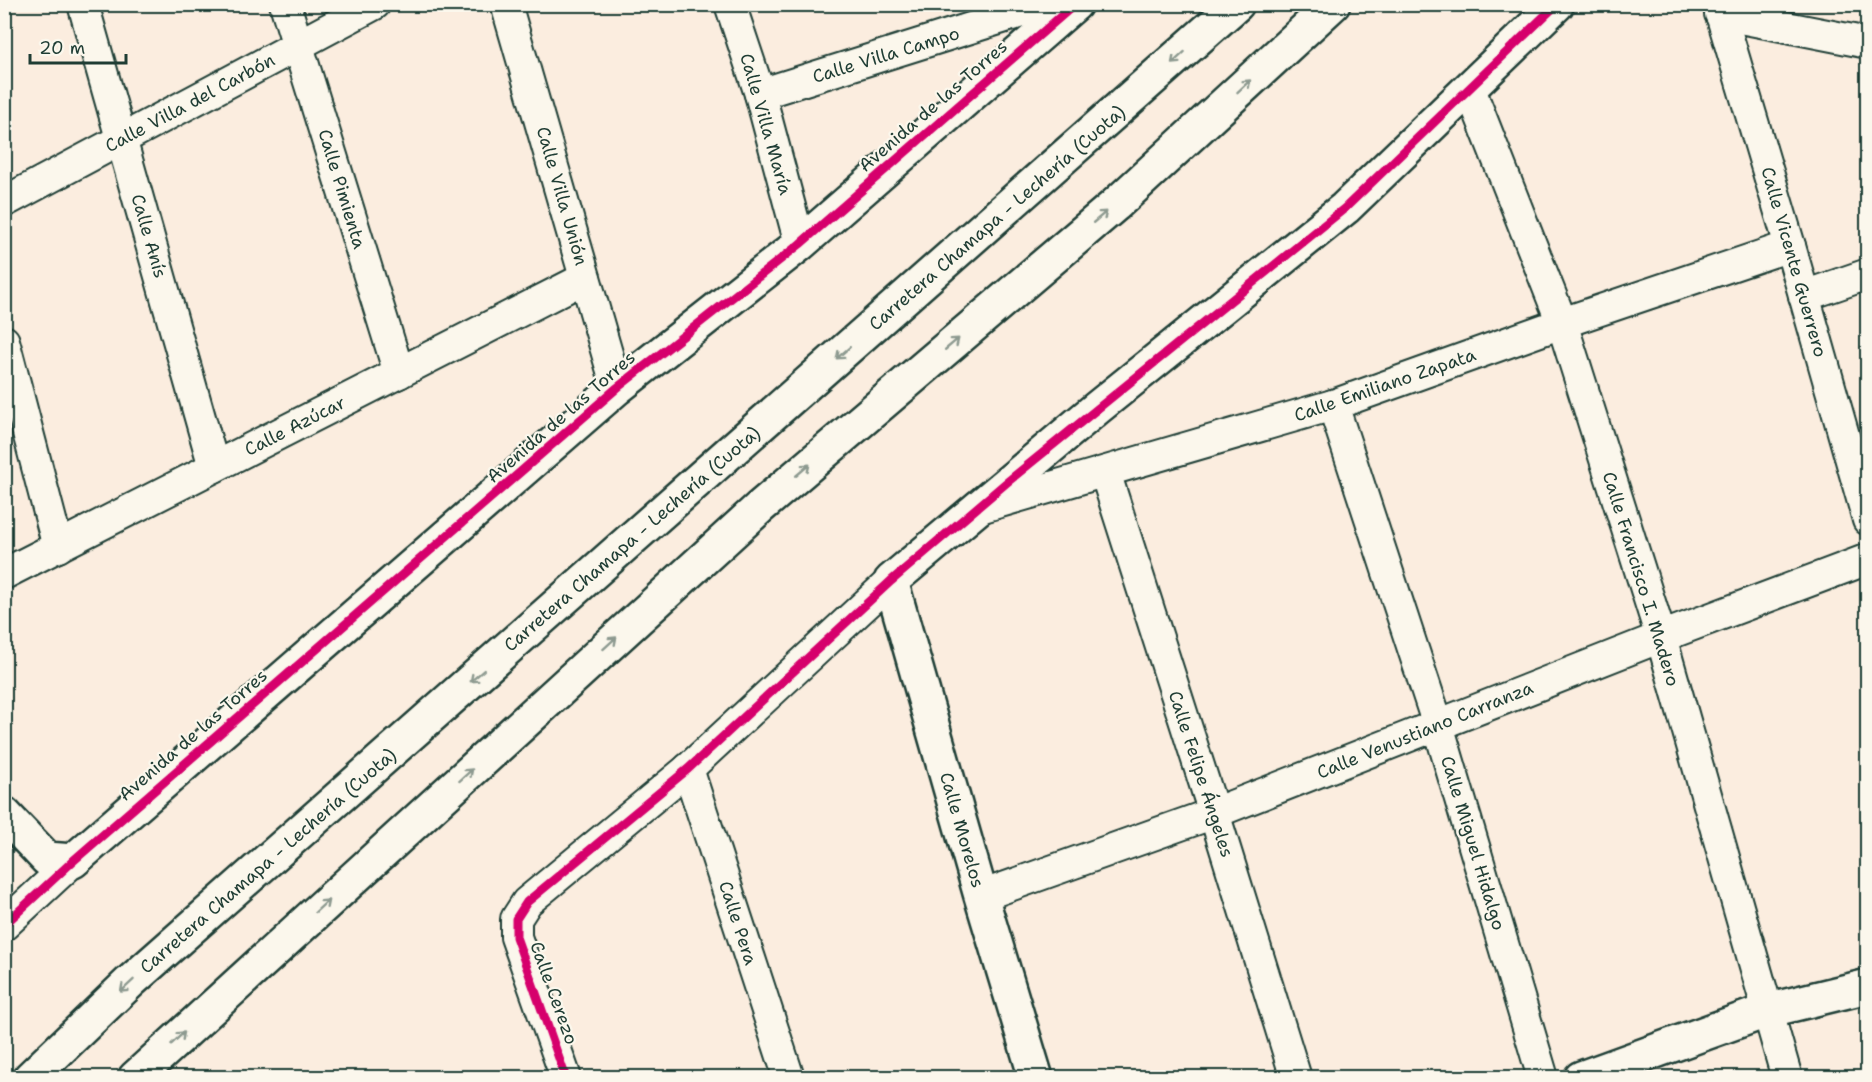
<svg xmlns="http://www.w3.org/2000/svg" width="1872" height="1082" font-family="'Shantell Sans',sans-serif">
  <rect width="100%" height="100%" fill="#fbeddf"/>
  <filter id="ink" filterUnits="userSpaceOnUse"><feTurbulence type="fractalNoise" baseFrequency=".0167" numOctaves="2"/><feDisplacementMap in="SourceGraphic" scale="12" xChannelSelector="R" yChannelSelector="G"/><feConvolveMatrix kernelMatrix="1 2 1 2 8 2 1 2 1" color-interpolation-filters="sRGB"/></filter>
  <g filter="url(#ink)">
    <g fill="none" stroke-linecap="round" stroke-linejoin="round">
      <g stroke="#1f3d34" stroke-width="34">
        <g id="street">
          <polyline points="83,4 214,467"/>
          <polyline points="285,4 399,373"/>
          <polyline points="506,4 617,388"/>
          <polyline points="730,4 760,94 800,244"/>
          <polyline points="1718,4 1790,246 1868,520"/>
          <polyline points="1720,14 1868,43"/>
          <polyline points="1470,89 1562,323 1661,637 1787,1078"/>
          <polyline points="760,94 1047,4"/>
          <polyline points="4,202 375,4"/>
          <polyline points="1804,296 1868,274"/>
          <polyline points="4,341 58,547"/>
          <polyline points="1333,405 1438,725 1543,1078"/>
          <polyline points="1105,472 1214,813 1296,1078"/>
          <polyline points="976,509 1333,405 1562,323 1790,246"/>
          <polyline points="4,574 585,278"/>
          <polyline points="688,769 789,1078"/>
          <polyline points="981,896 1214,813 1661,637 1868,559"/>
          <polyline points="4,925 73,861"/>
          <polyline points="566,1078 516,937 516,919 527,902 688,769 891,581"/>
        </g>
      </g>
      <g stroke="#1f3d34" stroke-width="38">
        <g id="secondary">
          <polyline points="4,814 47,859 73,861 617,388 800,244 1075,4"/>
          <polyline points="1036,1078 981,896 891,581 1097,408 1345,208 1557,4"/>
          <polyline points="1581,1078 1766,1011 1868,986"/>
        </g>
      </g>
      <g stroke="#1f3d34" stroke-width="38">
        <g id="highway">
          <polyline points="30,1078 130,982 1237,4"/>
          <polyline points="135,1078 759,508 1115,205 1333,4"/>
        </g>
      </g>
      <use href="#street" stroke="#fbf7ec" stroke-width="30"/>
      <use href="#secondary" stroke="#fbf7ec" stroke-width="33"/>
      <use href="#highway" stroke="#fbf7ec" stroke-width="33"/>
      <g stroke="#fbf7ec" stroke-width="13">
        <g id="cycleway">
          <polyline points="4,925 73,861 617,388 800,244 1075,4"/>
          <polyline points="566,1078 516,937 516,919 527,902 688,769 891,581 1006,483 1345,208 1557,4"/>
        </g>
      </g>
      <use href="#cycleway" stroke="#d6006c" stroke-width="9"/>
    </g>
    <defs><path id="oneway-shaft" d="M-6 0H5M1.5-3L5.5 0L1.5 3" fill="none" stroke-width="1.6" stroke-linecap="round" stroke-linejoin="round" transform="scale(1.5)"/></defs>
    <g stroke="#8d9a90">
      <use href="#oneway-shaft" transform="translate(1178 58) rotate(138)"/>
      <use href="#oneway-shaft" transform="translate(1244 86) rotate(-43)"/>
      <use href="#oneway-shaft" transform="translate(1100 217) rotate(-40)"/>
      <use href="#oneway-shaft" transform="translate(952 344) rotate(-40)"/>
      <use href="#oneway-shaft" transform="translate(843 353) rotate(139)"/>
      <use href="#oneway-shaft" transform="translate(803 470) rotate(-40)"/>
      <use href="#oneway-shaft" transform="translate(610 643) rotate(-42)"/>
      <use href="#oneway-shaft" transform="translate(477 676) rotate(139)"/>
      <use href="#oneway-shaft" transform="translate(466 775) rotate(-42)"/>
      <use href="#oneway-shaft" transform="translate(322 906) rotate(-42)"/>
      <use href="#oneway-shaft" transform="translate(127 986) rotate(137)"/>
      <use href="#oneway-shaft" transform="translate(178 1038) rotate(-43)"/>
    </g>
  </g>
  <g text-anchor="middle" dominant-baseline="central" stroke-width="4.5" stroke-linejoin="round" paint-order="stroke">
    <g font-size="18" fill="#1f3d34" stroke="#fbf7ec">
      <text transform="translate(886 55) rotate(-17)">Calle Villa Campo</text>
      <text transform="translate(190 103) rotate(-28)">Calle Villa del Carbón</text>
      <text transform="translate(933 106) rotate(-41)">Avenida de las Torres</text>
      <text transform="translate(766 124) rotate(74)">Calle Villa María</text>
      <text transform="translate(342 189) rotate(73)">Calle Pimienta</text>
      <text transform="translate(562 196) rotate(74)">Calle Villa Unión</text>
      <text transform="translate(997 218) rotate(-41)">Carretera Chamapa - Lechería (Cuota)</text>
      <text transform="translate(149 236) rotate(74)">Calle Anís</text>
      <text transform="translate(1794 262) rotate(74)">Calle Vicente Guerrero</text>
      <text transform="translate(1385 385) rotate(-19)">Calle Emiliano Zapata</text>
      <text transform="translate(561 417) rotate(-41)">Avenida de las Torres</text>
      <text transform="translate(295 426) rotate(-27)">Calle Azúcar</text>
      <text transform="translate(632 539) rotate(-41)">Carretera Chamapa - Lechería (Cuota)</text>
      <text transform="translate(1641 579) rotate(73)">Calle Francisco I. Madero</text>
      <text transform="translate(1425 730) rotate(-22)">Calle Venustiano Carranza</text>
      <text transform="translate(193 735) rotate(-41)">Avenida de las Torres</text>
      <text transform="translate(1201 774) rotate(72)">Calle Felipe Ángeles</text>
      <text transform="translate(962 830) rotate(74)">Calle Morelos</text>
      <text transform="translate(1473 843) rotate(73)">Calle Miguel Hidalgo</text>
      <text transform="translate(268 861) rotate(-41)">Carretera Chamapa - Lechería (Cuota)</text>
      <text transform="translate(738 923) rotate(72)">Calle Pera</text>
      <text transform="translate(554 993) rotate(70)">Calle Cerezo</text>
    </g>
  </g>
  <rect width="1872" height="1082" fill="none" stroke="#fbf7ec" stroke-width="24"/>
  <rect x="12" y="12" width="1848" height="1058" fill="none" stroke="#1f3d34" stroke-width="2" filter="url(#ink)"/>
  <path d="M30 54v9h96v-9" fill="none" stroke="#1f3d34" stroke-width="3"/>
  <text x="39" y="54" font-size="18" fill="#1f3d34" stroke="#fbf7ec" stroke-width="4.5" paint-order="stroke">20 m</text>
</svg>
